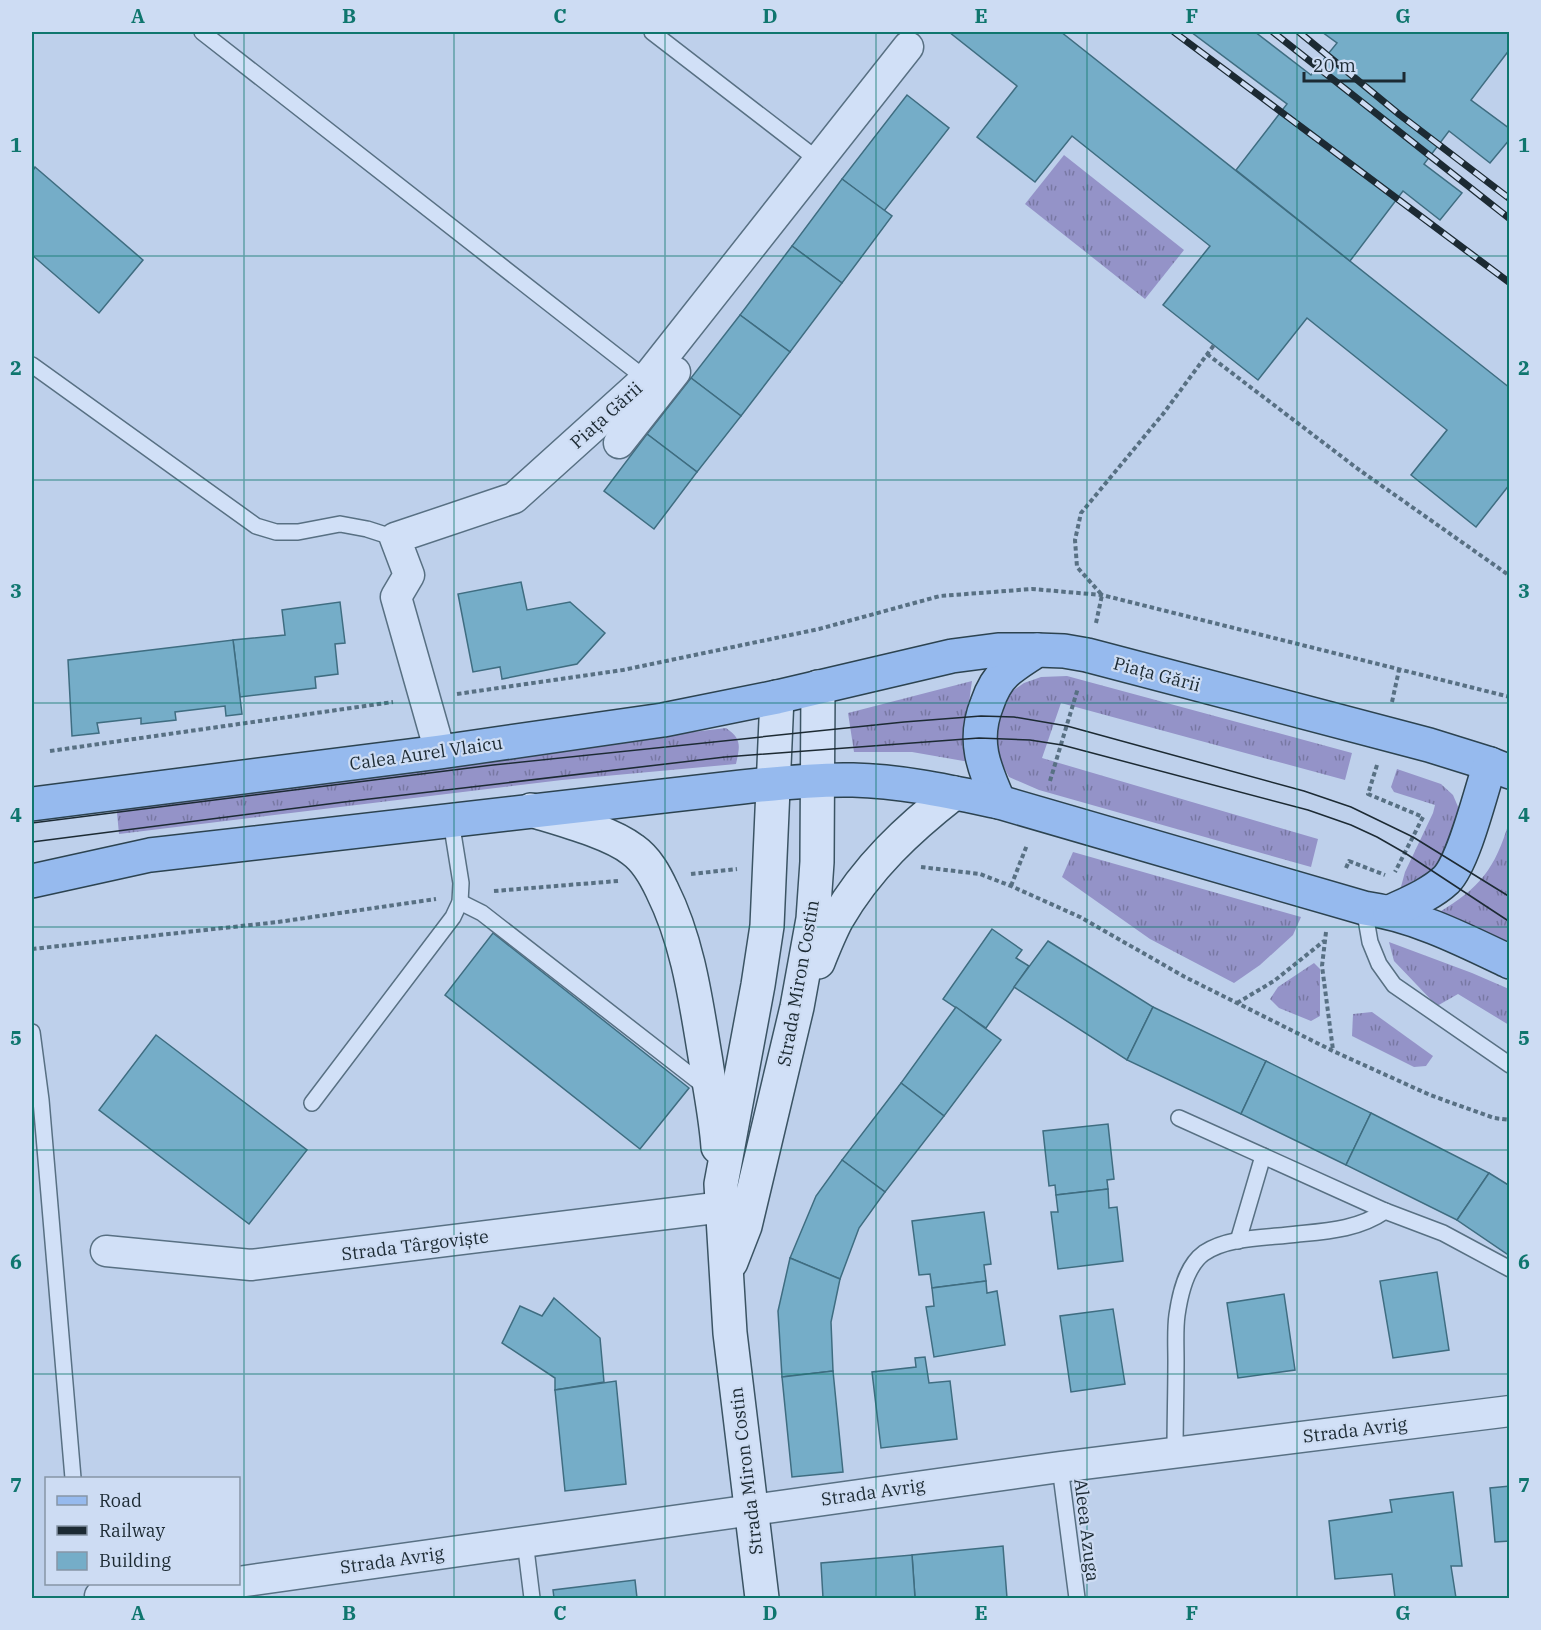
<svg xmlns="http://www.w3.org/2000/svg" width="1541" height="1630" font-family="'IBM Plex Serif',serif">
  <defs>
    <pattern id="grass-tufts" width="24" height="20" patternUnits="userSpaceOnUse" patternTransform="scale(1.5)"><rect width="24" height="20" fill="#9493c8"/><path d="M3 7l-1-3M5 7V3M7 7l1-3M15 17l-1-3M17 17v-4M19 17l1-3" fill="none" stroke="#7878a3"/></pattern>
  </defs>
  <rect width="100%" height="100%" fill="#bed0eb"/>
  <g fill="url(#grass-tufts)">
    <polygon points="1064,155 1184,250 1145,299 1025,204"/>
    <polygon points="1067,676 1352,753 1345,780 1061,703 1042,758 1318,839 1311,867 1039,790 1009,777 996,752 994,728 1008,694 1024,683 1041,677"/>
    <path d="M972 681C967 714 967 731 975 763L912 752H854L848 713Z"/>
    <path d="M726 728C742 739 740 746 736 764L562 780 119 834 116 802Z"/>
    <polygon points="1397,769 1441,784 1453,795 1459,809 1462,828 1448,866 1399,894 1405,872 1433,813 1435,805 1394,792 1391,787"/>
    <path d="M1509 822V946L1438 913C1480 888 1495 869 1509 822Z"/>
    <polygon points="1073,852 1301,917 1293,935 1260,965 1234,983 1150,939 1062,877"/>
    <polygon points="1389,942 1472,973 1509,989 1509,1025 1458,994 1437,1006 1394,961"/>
    <polygon points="1314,963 1320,969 1320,1016 1311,1021 1279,1008 1270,999 1278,987"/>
    <polygon points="1372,1012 1433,1056 1426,1066 1414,1067 1352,1036 1353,1014"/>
  </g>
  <g fill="#75adc8" stroke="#3f6d81" stroke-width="1.5">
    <polygon points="949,32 1061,32 1510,388 1510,484 1476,527 1411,475 1447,430 1307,318 1258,380 1163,305 1210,246 1072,136 1035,182 977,137 1017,86"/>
    <polygon points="1191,32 1255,32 1311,75 1337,43 1322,32 1510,32 1510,49 1471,100 1510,129 1510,139 1490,163 1449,131 1424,164 1462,193 1440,220 1403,191 1350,261 1236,170 1287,104"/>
    <polygon points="907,95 949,128 884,211 842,179"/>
    <polygon points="35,167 143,260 99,313 32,255 32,172"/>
    <polygon points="842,179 892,216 842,283 792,246"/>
    <polygon points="792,246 842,283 790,352 740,315"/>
    <polygon points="740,315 790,352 741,416 691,378"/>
    <polygon points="691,378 741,416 697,472 647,434"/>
    <polygon points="647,434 697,472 654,529 604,491"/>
    <polygon points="521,582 527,610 570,602 605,633 577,664 502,679 500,667 473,672 458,594"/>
    <polygon points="340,602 345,643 335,644 338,674 315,677 316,688 240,697 233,640 285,635 282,610"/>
    <polygon points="233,640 242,714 226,716 225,706 175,712 176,720 141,724 141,718 97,723 99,733 72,736 68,660"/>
    <polygon points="992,929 1022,950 1016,958 1029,966 986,1028 943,999"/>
    <polygon points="493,933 689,1088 640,1149 445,995"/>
    <polygon points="1048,941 1153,1007 1127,1060 1014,987"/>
    <polygon points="956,1007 1001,1040 944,1116 901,1083"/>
    <polygon points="1153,1007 1266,1061 1241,1114 1127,1060"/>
    <polygon points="156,1035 307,1150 249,1224 99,1110"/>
    <polygon points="1266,1061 1371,1113 1346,1165 1241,1114"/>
    <polygon points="901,1083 944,1116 885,1192 842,1160"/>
    <polygon points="1371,1113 1489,1173 1457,1220 1346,1165"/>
    <polygon points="1108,1124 1114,1179 1107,1180 1108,1189 1056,1195 1055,1185 1049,1186 1043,1131"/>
    <polygon points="842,1160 885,1192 859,1228 840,1279 790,1258 816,1196"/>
    <polygon points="1489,1173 1510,1186 1510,1256 1457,1220"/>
    <polygon points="1108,1189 1109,1208 1117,1207 1123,1261 1058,1269 1051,1212 1058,1212 1056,1195"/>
    <polygon points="984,1212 991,1264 984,1265 986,1281 932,1288 930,1274 919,1275 912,1221"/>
    <polygon points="790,1258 840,1279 831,1322 833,1371 782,1377 778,1311"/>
    <polygon points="1437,1272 1449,1350 1393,1358 1380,1281"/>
    <polygon points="986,1281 987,1293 997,1291 1005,1345 934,1357 926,1307 934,1306 932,1288"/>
    <polygon points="1284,1294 1295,1370 1238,1378 1227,1303"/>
    <polygon points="554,1298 600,1338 604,1382 555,1390 555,1378 502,1343 520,1306 542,1316"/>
    <polygon points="1113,1309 1125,1384 1071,1392 1060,1316"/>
    <polygon points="925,1357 929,1383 950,1381 957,1439 881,1448 872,1372 916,1367 915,1358"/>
    <polygon points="833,1371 843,1472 792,1477 782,1377"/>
    <polygon points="616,1381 626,1484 565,1491 555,1390"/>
    <polygon points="1510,1486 1510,1541 1495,1542 1490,1488"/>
    <polygon points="1453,1492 1462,1566 1451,1566 1456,1598 1395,1598 1392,1574 1335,1579 1329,1521 1392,1512 1390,1500"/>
    <polygon points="1003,1546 1007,1598 915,1598 912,1555"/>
    <polygon points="912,1555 915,1598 823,1598 821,1563"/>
    <polygon points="635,1580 637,1598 554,1598 553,1590"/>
  </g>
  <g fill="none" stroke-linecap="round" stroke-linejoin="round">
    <g stroke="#587083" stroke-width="18">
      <g id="lane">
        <polyline points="202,32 646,379"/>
        <polyline points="652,32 818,160"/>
        <polyline points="32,365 256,526 276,532 298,532 340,524 367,529 395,538"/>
        <polyline points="460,902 482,913 707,1088"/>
        <polyline points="1364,908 1370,942 1379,964 1394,985 1510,1065"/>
        <polyline points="32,1032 41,1100 73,1478"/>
        <polyline points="312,1103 453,917 460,902 461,883 451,821"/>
        <polyline points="1179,1118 1385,1211 1443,1233 1510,1269"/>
        <polyline points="1238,1241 1263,1156"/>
        <path d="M1175 1452C1175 1422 1176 1391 1176 1360 1176 1346 1175 1329 1177 1315 1180 1294 1186 1266 1204 1253 1229 1236 1269 1238 1298 1234 1329 1231 1359 1229 1385 1211"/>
        <polyline points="1060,1467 1077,1598"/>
        <polyline points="525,1541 532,1598"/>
      </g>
    </g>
    <g stroke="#587083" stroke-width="33">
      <g id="street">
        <polyline points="619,443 675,372"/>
        <polyline points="440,752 396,597 409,575 395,538 514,498 646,379 908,47"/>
        <polyline points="106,1251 251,1265 723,1207"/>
        <polyline points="238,1582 1060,1467 1510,1411"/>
        <polyline points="100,1596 165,1593 229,1584"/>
      </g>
    </g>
    <g stroke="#3b5464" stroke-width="36">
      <g id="secondary">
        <path d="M531 810C560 819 610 832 633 850 647 860 655 875 662 890 689 944 696 1003 706 1062 710 1090 716 1118 718 1147"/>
        <path d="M818 962C824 947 830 932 837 919 867 867 908 829 954 793"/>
        <polyline points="731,1262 745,1226 760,1163 797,1007 813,919 817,862 818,687"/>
        <polyline points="762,1598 730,1333 721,1184 758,985 767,926 777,697"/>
      </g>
    </g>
    <g stroke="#2c4350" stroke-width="36">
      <g id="primary">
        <path d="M999 802C984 768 972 741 987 704 991 692 996 681 1006 672 1015 664 1027 657 1037 650"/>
        <polyline points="32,804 440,752 663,720 777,697 952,656 998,650 1037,650 1064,651 1087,655 1429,745 1490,764 1510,772"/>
        <path d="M32 881 150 855 742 787C778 783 816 779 853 780 902 781 951 792 999 802L1364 908C1415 915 1464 940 1510 962"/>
        <path d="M1390 912C1409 903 1431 894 1446 880 1464 862 1481 791 1490 764"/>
      </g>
    </g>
    <g stroke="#587083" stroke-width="4" stroke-dasharray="4.5 3" stroke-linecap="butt">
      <polyline points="1207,354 1358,469 1510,576"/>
      <polyline points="1096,623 1102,595 1077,567 1075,540 1081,513 1163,414 1214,345"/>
      <polyline points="457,694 623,670 819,629 940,596 1032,589 1102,595 1510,697"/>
      <polyline points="1392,702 1399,670"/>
      <polyline points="50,751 393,702"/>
      <polyline points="1377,765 1368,794 1423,817 1395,872"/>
      <polyline points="1050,781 1078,688"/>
      <polyline points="921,867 980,874 1011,886 1080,917 1185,977 1333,1051 1430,1095 1494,1118 1510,1120"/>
      <polyline points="1346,868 1349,861 1385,875"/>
      <polyline points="691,874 737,869"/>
      <polyline points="1011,886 1027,845"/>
      <polyline points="494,891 618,881"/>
      <polyline points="1326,932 1322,966 1333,1050"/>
      <polyline points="32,949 278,922 436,899"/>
      <polyline points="1237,1003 1274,981 1324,941"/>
    </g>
    <use href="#lane" stroke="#d1e0f7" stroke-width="15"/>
    <use href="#street" stroke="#d1e0f7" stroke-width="30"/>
    <use href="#secondary" stroke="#d1e0f7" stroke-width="33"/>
    <use href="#primary" stroke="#96baee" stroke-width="33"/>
    <g stroke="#1c2a33" stroke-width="1.5">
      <polyline points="32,823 493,765 904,722 981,716 1014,717 1067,726 1304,791 1351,807 1413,837 1510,897"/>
      <polyline points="32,842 344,802 725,757 979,738 1030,740 1062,745 1308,810 1351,825 1377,837 1405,853 1510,922"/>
    </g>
    <g stroke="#1c2a33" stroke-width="7">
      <g id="rail">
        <polyline points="1174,32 1510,283"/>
        <polyline points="1273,32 1510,219"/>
        <polyline points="1299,32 1400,115 1510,199"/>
      </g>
    </g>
    <use href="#rail" stroke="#cddcf3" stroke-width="4.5" stroke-dasharray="14" stroke-linecap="butt"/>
  </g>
  <path fill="none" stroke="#0f766e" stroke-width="1.5" stroke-opacity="0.55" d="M244 32V1598M454 32V1598M665 32V1598M876 32V1598M1087 32V1598M1297 32V1598M32 256H1510M32 480H1510M32 703H1510M32 927H1510M32 1150H1510M32 1374H1510"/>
  <g text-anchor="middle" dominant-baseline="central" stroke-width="4.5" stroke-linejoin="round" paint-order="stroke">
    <g font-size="18" fill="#1c2a33" stroke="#cddcf3">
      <text transform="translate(606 415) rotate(-42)">Piața Gării</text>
      <text transform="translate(1157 674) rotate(15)">Piața Gării</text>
      <text transform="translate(426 753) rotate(-8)">Calea Aurel Vlaicu</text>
      <text transform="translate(798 983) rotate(-80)">Strada Miron Costin</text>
      <text transform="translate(415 1245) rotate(-7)">Strada Târgoviște</text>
      <text transform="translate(1355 1430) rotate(-7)">Strada Avrig</text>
      <text transform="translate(746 1471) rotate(-97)">Strada Miron Costin</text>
      <text transform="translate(873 1492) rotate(-8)">Strada Avrig</text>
      <text transform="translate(1087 1530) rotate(83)">Aleea Azuga</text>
      <text transform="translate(392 1560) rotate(-8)">Strada Avrig</text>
    </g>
  </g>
  <rect width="1541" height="1630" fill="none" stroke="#cddcf3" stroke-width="66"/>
  <rect x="45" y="1477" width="195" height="108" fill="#cddcf3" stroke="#8695a6" stroke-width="1.5"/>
  <rect x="57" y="1496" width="30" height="9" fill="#96baee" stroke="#8695a6" stroke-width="1.5"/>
  <text x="99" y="1507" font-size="18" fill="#1c2a33">Road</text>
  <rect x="57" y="1526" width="30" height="9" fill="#1c2a33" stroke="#8695a6" stroke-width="1.5"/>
  <text x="99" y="1537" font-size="18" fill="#1c2a33">Railway</text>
  <rect x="57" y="1552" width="30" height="18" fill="#75adc8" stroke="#8695a6" stroke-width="1.5"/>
  <text x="99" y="1567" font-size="18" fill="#1c2a33">Building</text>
  <path d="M1304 72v9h100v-9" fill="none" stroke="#1c2a33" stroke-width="3"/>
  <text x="1313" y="72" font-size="18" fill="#1c2a33" stroke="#cddcf3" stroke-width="4.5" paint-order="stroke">20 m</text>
  <rect x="33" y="33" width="1475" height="1564" fill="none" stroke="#0f766e" stroke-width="2"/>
  <g font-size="20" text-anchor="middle" font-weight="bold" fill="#0f766e">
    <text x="138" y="23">A</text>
    <text x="349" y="23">B</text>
    <text x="560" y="23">C</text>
    <text x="770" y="23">D</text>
    <text x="981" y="23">E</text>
    <text x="1192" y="23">F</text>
    <text x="1403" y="23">G</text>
    <text x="16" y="152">1</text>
    <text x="1524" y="152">1</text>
    <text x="16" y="375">2</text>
    <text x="1524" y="375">2</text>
    <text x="16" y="598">3</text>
    <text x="1524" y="598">3</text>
    <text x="16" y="822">4</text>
    <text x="1524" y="822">4</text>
    <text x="16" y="1045">5</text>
    <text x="1524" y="1045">5</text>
    <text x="16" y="1269">6</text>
    <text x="1524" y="1269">6</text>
    <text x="16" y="1492">7</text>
    <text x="1524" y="1492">7</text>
    <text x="138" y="1620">A</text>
    <text x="349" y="1620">B</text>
    <text x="560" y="1620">C</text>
    <text x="770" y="1620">D</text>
    <text x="981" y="1620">E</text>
    <text x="1192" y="1620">F</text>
    <text x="1403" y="1620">G</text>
  </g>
</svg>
